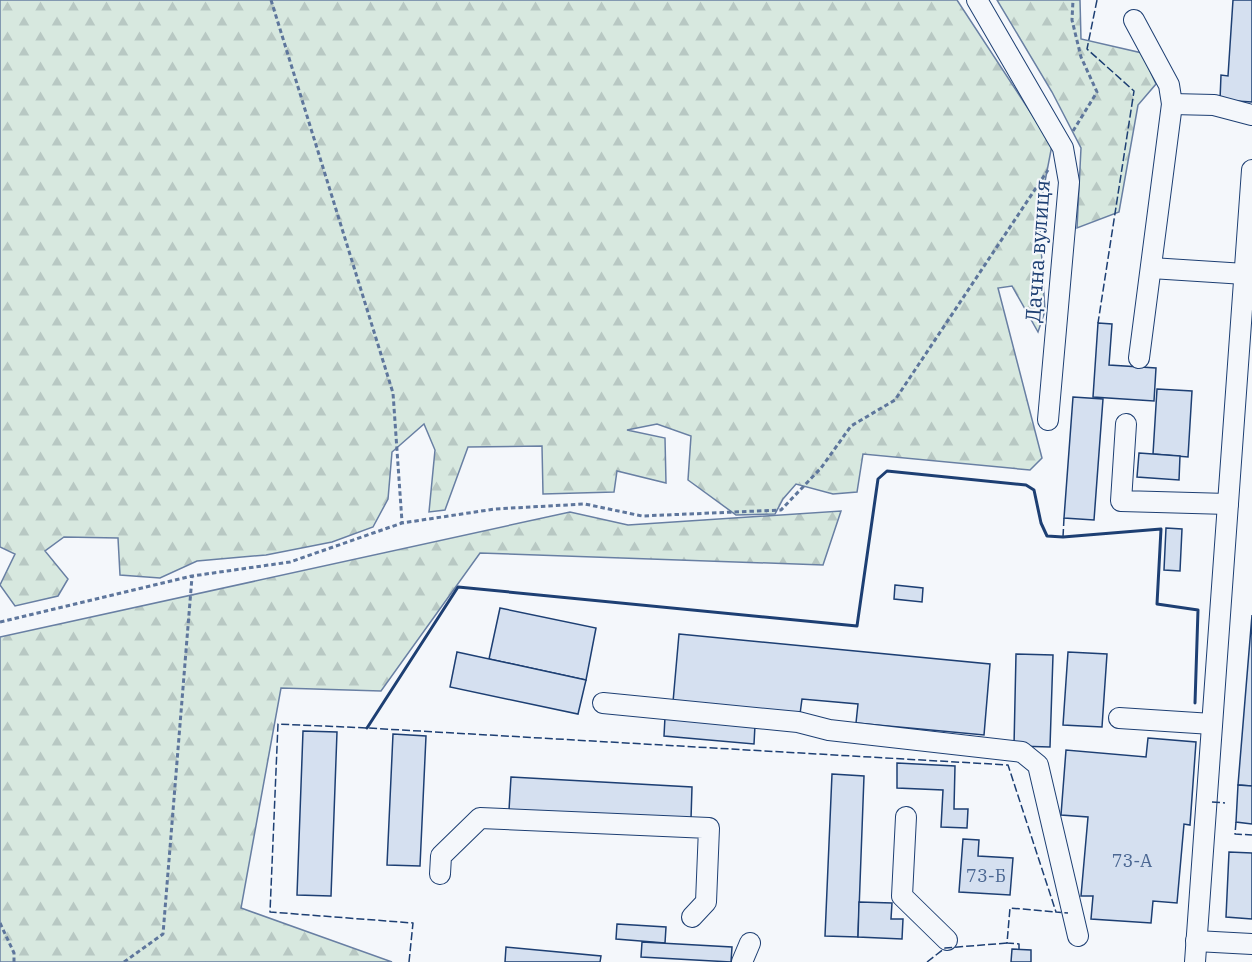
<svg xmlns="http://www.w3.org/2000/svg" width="1252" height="962" font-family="'IBM Plex Serif',serif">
  <defs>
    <pattern id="forest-firs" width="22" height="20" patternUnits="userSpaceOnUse" patternTransform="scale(1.5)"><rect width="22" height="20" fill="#d7e8df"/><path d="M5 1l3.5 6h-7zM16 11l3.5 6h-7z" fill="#b8c8c3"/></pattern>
  </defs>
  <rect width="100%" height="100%" fill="#f4f7fb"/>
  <g fill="url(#forest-firs)" stroke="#687fa3" stroke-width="1.5">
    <polygon points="0,0 957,0 1052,145 1039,213 1045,311 1038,332 1012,286 998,288 1042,458 1030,470 863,454 857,492 833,494 796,484 783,499 775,514 736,515 688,480 691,436 657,424 627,430 665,438 666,483 617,471 614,492 543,494 542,446 468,447 445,510 429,512 435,450 424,424 392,452 388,499 373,527 332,542 266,555 197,561 160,578 120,575 118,538 64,537 45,551 68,579 58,596 15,606 0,585 15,554 0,547"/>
    <polygon points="997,0 1080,0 1081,39 1142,53 1156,84 1138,105 1119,212 1077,228 1081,148 1052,92"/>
    <polygon points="841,511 823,565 480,553 381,691 281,688 241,908 392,962 0,962 0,637 570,512 628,525"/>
  </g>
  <g fill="#d5e0f0" stroke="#1d3f73" stroke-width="1.5">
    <polygon points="1233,0 1252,0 1252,102 1220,100 1221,75 1228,76"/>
    <polygon points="1098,323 1112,324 1109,365 1156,368 1154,401 1093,397"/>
    <polygon points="1157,389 1192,391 1188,457 1153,454"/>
    <polygon points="1073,397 1103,399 1094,520 1064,518"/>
    <polygon points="1139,453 1180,456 1179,480 1137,477"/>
    <polygon points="1166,528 1182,529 1180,571 1164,570"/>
    <polygon points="895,585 923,588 922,602 894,599"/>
    <polygon points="500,608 596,628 586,680 489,659"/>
    <polygon points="1252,615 1252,786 1238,785"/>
    <polygon points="679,634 990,664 984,735 856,723 858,704 802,699 800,714 673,702"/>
    <polygon points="457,652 586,680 578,714 450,687"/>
    <polygon points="1068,652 1107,654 1102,727 1063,725"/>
    <polygon points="1016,654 1053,655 1050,747 1014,746"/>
    <polygon points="665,717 755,725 754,744 664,736"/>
    <polygon points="303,731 337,732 331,896 297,895"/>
    <polygon points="393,734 426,736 420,866 387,865"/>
    <polygon points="1148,738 1196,742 1190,825 1184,824 1177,903 1153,901 1151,923 1091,919 1093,896 1081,896 1088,817 1061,815 1066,750 1146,757"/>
    <polygon points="897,763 955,766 954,809 968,809 967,828 941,827 943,790 897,788"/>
    <polygon points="832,774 864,776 858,937 825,936"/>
    <polygon points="511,777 692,787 691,819 509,810"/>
    <polygon points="1238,785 1252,786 1252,824 1236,822"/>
    <polygon points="963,839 979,840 978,856 1013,858 1010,895 959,892"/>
    <polygon points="1229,852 1252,853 1252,919 1226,917"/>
    <polygon points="859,902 892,903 891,919 903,919 902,939 858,937"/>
    <polygon points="617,924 666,927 665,943 616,939"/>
    <polygon points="642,942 732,947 731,962 641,957"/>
    <polygon points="506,947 601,956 600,962 505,962"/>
    <polygon points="1012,949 1031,950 1031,962 1011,962"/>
  </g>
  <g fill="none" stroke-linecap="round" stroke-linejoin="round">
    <g stroke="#1d3f73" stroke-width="22">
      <g id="minor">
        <polyline points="977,0 1063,148 1069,182 1048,420"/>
        <polyline points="1134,20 1169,85 1172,104 1139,358"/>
        <polyline points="1172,104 1214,105 1252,115"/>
        <polyline points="1151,268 1245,274"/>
        <polyline points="1126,424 1121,501 1228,504"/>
        <polyline points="603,703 798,722 829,730 1022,752 1038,765 1078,936"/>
        <polyline points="1119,718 1212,724"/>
        <polyline points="906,817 902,896 947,940"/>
        <polyline points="440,874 441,856 480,818 709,828 706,902 692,917"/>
        <polyline points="1196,941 1252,944"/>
        <polyline points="742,962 750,943"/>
        <polyline points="1195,962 1252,170"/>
      </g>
    </g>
    <g stroke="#5e769c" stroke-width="3" stroke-dasharray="4.5 3" stroke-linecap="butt">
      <polyline points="271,0 393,393 402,522"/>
      <polyline points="1073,131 1097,92 1081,57 1072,20 1073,0"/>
      <polyline points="0,622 192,576 290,562 402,523 495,509 585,504 642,516 781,510 821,468 851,426 895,400 1048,170"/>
      <polyline points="0,923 14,953 14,962"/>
      <polyline points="124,962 163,934 192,577"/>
    </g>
    <use href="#minor" stroke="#f4f7fb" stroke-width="20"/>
    <g stroke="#1d3f73" stroke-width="1.5" stroke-dasharray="8 3" stroke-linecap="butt">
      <polyline points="1097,0 1087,49 1134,91 1098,323"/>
      <polyline points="1063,537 1064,518"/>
      <polyline points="1212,802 1225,803"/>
      <polyline points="1236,822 1235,834 1252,835"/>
      <polyline points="1019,950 1019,944 1007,943 1010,908 1056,912"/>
      <polyline points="409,962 413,923 270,912 278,724 367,728 1008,765 1056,912 1068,913"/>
      <polyline points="927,962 945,948 1007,943"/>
    </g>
    <polyline stroke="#1d3f73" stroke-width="3" points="367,728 458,587 857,626 878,479 887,471 1026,485 1034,490 1041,523 1047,536 1063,537 1161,529 1157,604 1198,610 1195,703"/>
  </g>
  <g text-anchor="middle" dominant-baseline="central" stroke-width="4.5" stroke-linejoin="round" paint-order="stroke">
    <g font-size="18" fill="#4b6792">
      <text x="1132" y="860">73-А</text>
      <text x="986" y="875">73-Б</text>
    </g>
    <g font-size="21" fill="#1d3f73" stroke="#f4f7fb">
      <text transform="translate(1037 251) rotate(-86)">Дачна вулиця</text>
    </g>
  </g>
</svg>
